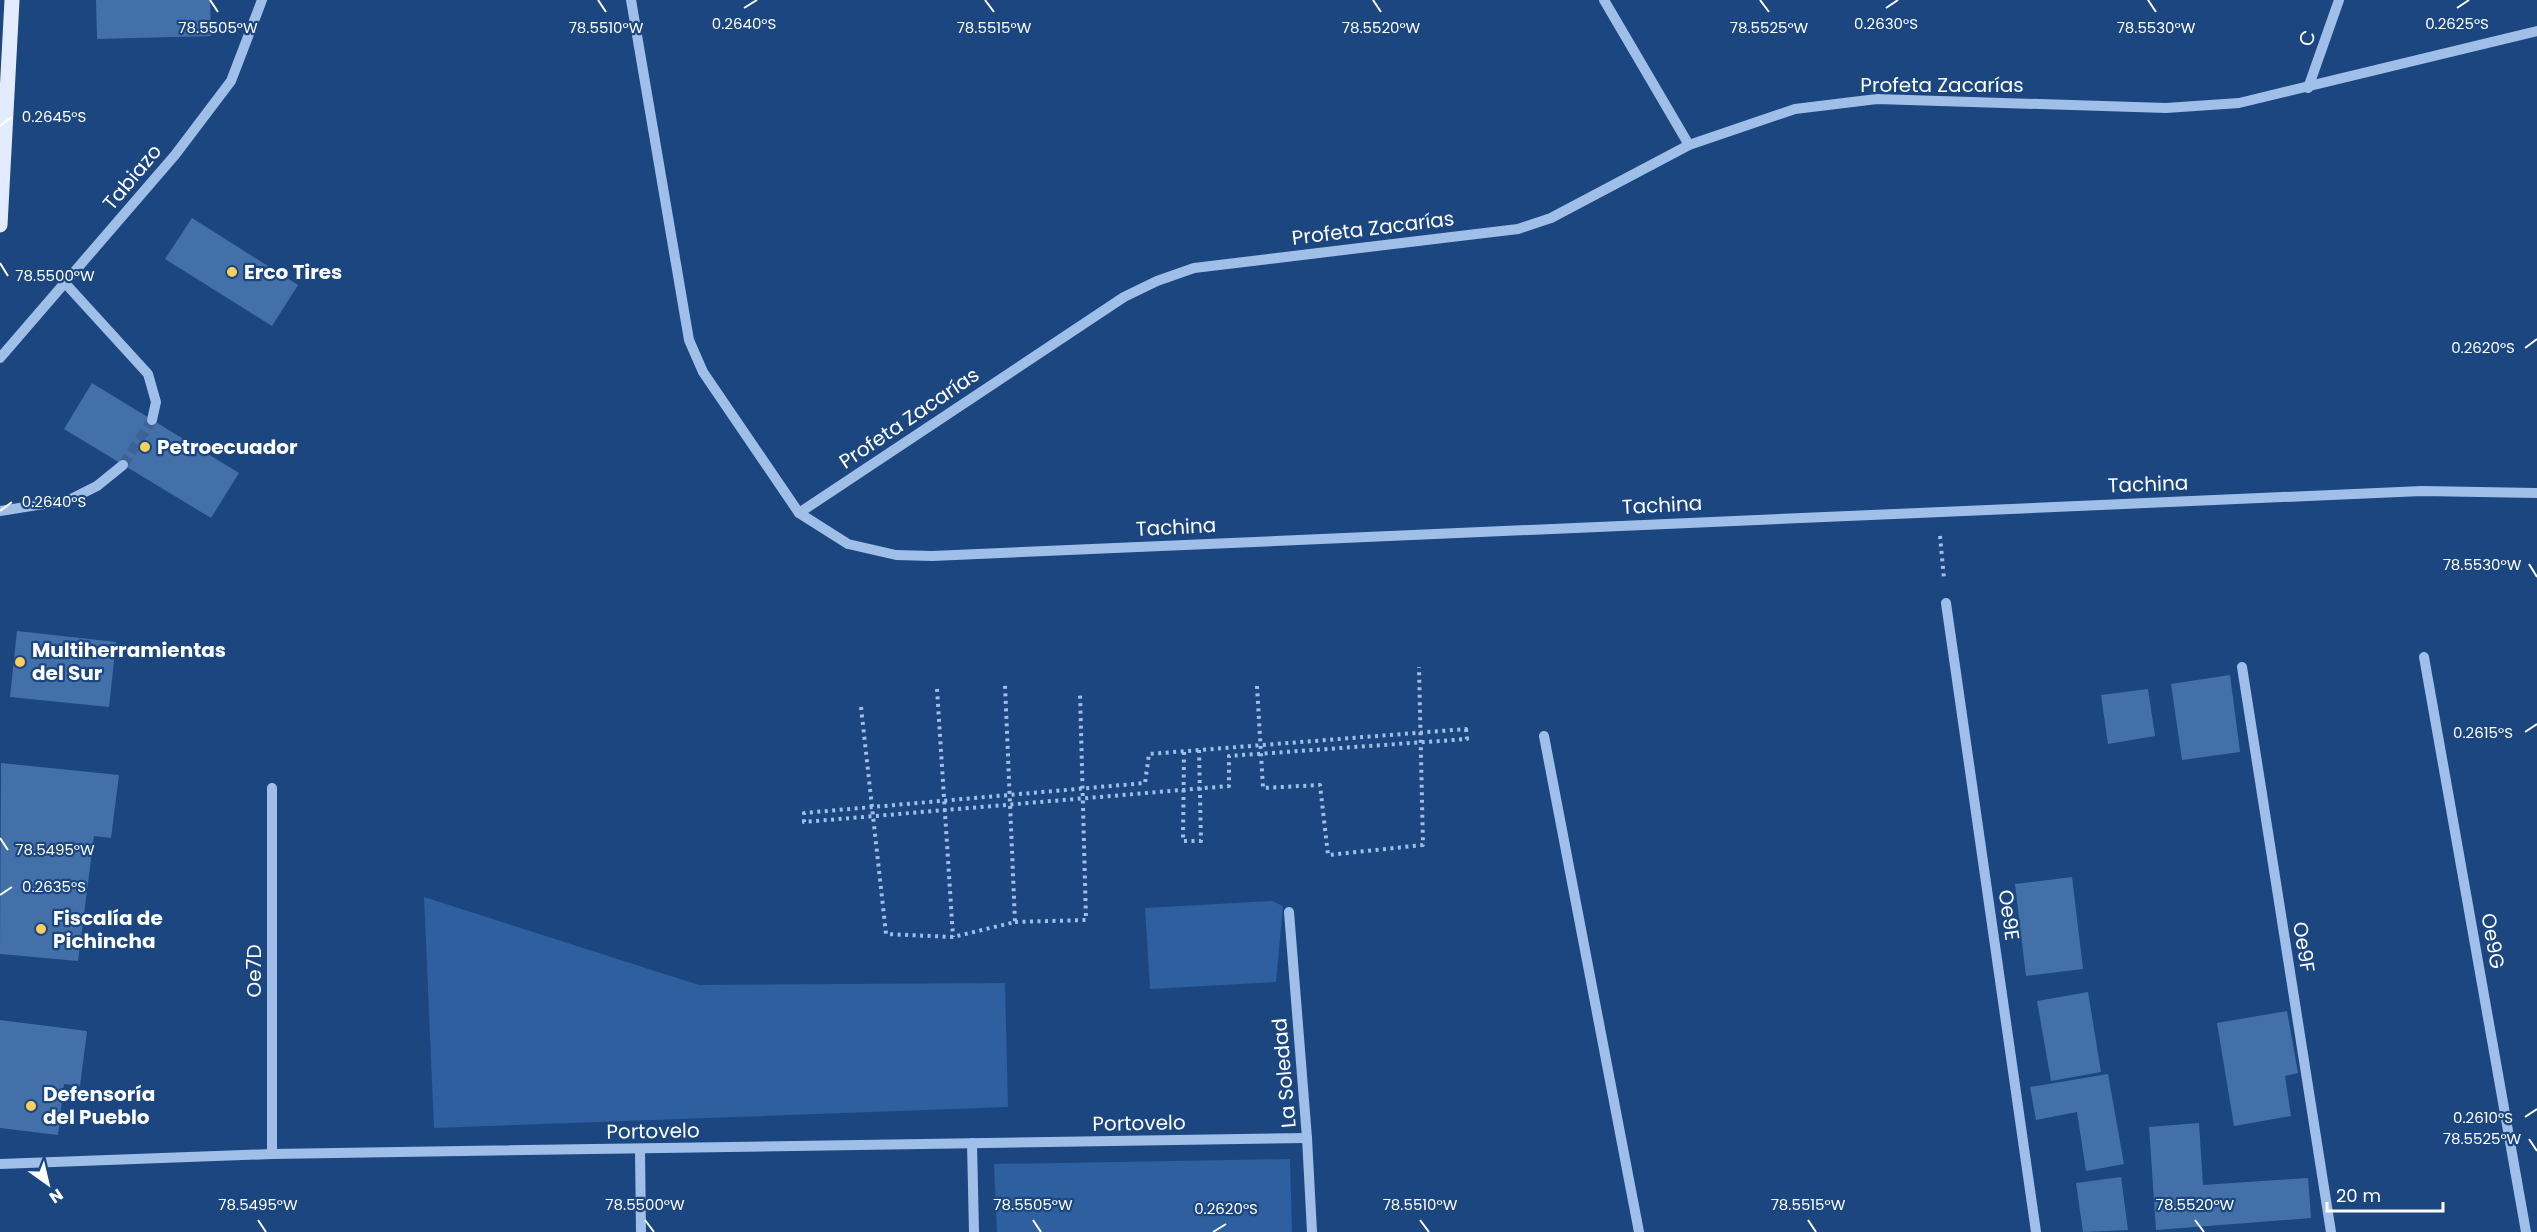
<svg xmlns="http://www.w3.org/2000/svg" width="2537" height="1232" font-family="Poppins,sans-serif">
  <rect width="100%" height="100%" fill="#1b4680"/>
  <g fill="#2e5f9e">
    <polygon points="424,897 699,985 1005,983 1008,1107 434,1128"/>
    <polygon points="1272,901 1283,906 1276,982 1150,989 1145,908"/>
    <polygon points="1290,1159 1292,1232 997,1232 994,1164"/>
  </g>
  <g fill="#4470aa">
    <polygon points="96,0 210,0 211,36 97,39"/>
    <polygon points="192,218 298,285 272,326 165,259"/>
    <polygon points="92,383 239,473 211,518 64,429"/>
    <polygon points="17,631 116,642 109,707 10,697"/>
    <polygon points="2230,675 2240,752 2182,760 2171,684"/>
    <polygon points="2148,689 2155,736 2108,744 2101,695"/>
    <polygon points="1,763 119,775 111,838 94,836 78,961 0,954"/>
    <polygon points="2072,877 2083,969 2026,976 2015,884"/>
    <polygon points="2088,992 2101,1072 2051,1081 2037,1001"/>
    <polygon points="2287,1011 2298,1073 2285,1076 2291,1116 2234,1126 2217,1023"/>
    <polygon points="0,1020 87,1031 80,1086 64,1084 58,1135 0,1128"/>
    <polygon points="2108,1074 2124,1164 2086,1171 2077,1112 2036,1120 2030,1087"/>
    <polygon points="2199,1123 2203,1185 2308,1178 2311,1218 2156,1230 2149,1127"/>
    <polygon points="2121,1177 2128,1230 2083,1232 2076,1183"/>
  </g>
  <g fill="none" stroke-linecap="round" stroke-linejoin="round">
    <polyline stroke="#3d6293" stroke-width="10" stroke-dasharray="10 5" stroke-linecap="butt" points="123,465 152,420"/>
    <g stroke="#9fbfe9" stroke-width="4" stroke-dasharray="3 4.5" stroke-linecap="butt">
      <polyline points="1940,536 1944,579"/>
      <polyline points="1257,686 1263,788 1320,785 1328,855 1423,845 1419,667"/>
      <polyline points="937,689 953,937"/>
      <polyline points="861,707 886,934 953,937 1015,922 1005,685"/>
      <polygon points="1466,729 1467,739 1229,756 1229,786 804,822 804,813 1145,783 1149,754"/>
      <polyline points="1184,752 1183,841 1201,841 1199,750"/>
      <polyline points="1015,922 1086,920 1080,692"/>
    </g>
    <g stroke="#9fbfe9" stroke-width="10">
      <polyline points="631,0 689,340 703,372 799,513 848,544 896,555 932,556 2422,491 2537,493"/>
      <polyline points="1604,0 1689,145"/>
      <polyline points="2308,88 2339,0"/>
      <polyline points="65,283 148,374 156,402 152,420"/>
      <polyline points="0,358 175,155 231,81 262,0"/>
      <polyline points="0,511 69,500 97,486 123,465"/>
      <polyline points="799,513 1124,297 1157,281 1194,268 1518,229 1551,218 1689,145 1795,109 1877,99 2166,108 2239,103 2537,31"/>
      <polyline points="1946,603 2036,1232"/>
      <polyline points="2424,657 2526,1232"/>
      <polyline points="2242,667 2331,1232"/>
      <polyline points="1544,736 1639,1232"/>
      <polyline points="272,788 272,1154"/>
      <polyline points="1289,912 1307,1138 1312,1232"/>
      <polyline points="972,1143 974,1232"/>
      <polyline points="640,1150 641,1232"/>
      <polyline points="0,1164 272,1154 1307,1138"/>
    </g>
    <polyline stroke="#e2ecfe" stroke-width="15" points="0,225 12,0"/>
  </g>
  <path fill="none" stroke="#fff" stroke-width="2" d="M210 0 218 12M598 0 606 12M985 0 994 12M1373 0 1381 12M1760 0 1769 12M2148 0 2156 12M744 8 757 0M1886 8 1898 0M2457 8 2469 0M0 126 12 117M0 263 8 276M2525 348 2537 339M0 511 12 502M2529 564 2537 577M2525 732 2537 724M0 838 8 850M0 895 12 887M2525 1117 2537 1109M2529 1139 2537 1151M258 1220 266 1232M645 1220 654 1232M1033 1220 1041 1232M1420 1220 1429 1232M1808 1220 1816 1232M2195 1220 2204 1232M1213 1232 1226 1224"/>
  <g fill="#facf5c" stroke="#1b4680" stroke-width="2">
    <circle cx="232" cy="272" r="6"/>
    <circle cx="145" cy="447" r="6"/>
    <circle cx="20" cy="662" r="6"/>
    <circle cx="41" cy="929" r="6"/>
    <circle cx="31" cy="1106" r="6"/>
  </g>
  <g text-anchor="middle" dominant-baseline="central" stroke-width="4.5" stroke-linejoin="round" paint-order="stroke">
    <g font-size="20" fill="#fff" stroke="#1b4680">
      <text transform="translate(2307 38) rotate(-70)">C</text>
      <text x="1942" y="85">Profeta Zacarías</text>
      <text transform="translate(132 177) rotate(-50)">Tabiazo</text>
      <text transform="translate(1373 228) rotate(-7)">Profeta Zacarías</text>
      <text transform="translate(909 418) rotate(-34)">Profeta Zacarías</text>
      <text transform="translate(2148 484) rotate(-2)">Tachina</text>
      <text transform="translate(1662 505) rotate(-3)">Tachina</text>
      <text transform="translate(1176 527) rotate(-3)">Tachina</text>
      <text transform="translate(2009 915) rotate(82)">Oe9E</text>
      <text transform="translate(2493 941) rotate(80)">Oe9G</text>
      <text transform="translate(2304 947) rotate(81)">Oe9F</text>
      <text transform="translate(254 971) rotate(-90)">Oe7D</text>
      <text transform="translate(1284 1073) rotate(-95)">La Soledad</text>
      <text transform="translate(1139 1123) rotate(-1)">Portovelo</text>
      <text transform="translate(653 1131) rotate(-1)">Portovelo</text>
    </g>
    <g font-size="20" font-weight="bold" fill="#fff" stroke="#1b4680" text-anchor="start">
      <text x="244" y="272">Erco Tires</text>
      <text x="157" y="447">Petroecuador</text>
      <text x="32" y="650">Multiherramientas<tspan x="32" dy="23">del Sur</tspan></text>
      <text x="53" y="918">Fiscalía de<tspan x="53" dy="23">Pichincha</tspan></text>
      <text x="43" y="1094">Defensoría<tspan x="43" dy="23">del Pueblo</tspan></text>
    </g>
  </g>
  <g font-size="15" text-anchor="middle" fill="#fff" stroke="#1b4680" stroke-width="4.5" stroke-linejoin="round" paint-order="stroke">
    <text x="744" y="29">0.2640°S</text>
    <text x="1886" y="29">0.2630°S</text>
    <text x="2457" y="29">0.2625°S</text>
    <text x="218" y="33">78.5505°W</text>
    <text x="606" y="33">78.5510°W</text>
    <text x="994" y="33">78.5515°W</text>
    <text x="1381" y="33">78.5520°W</text>
    <text x="1769" y="33">78.5525°W</text>
    <text x="2156" y="33">78.5530°W</text>
    <text x="54" y="122">0.2645°S</text>
    <text x="55" y="281">78.5500°W</text>
    <text x="2483" y="353">0.2620°S</text>
    <text x="54" y="507">0.2640°S</text>
    <text x="2482" y="570">78.5530°W</text>
    <text x="2483" y="738">0.2615°S</text>
    <text x="55" y="855">78.5495°W</text>
    <text x="54" y="892">0.2635°S</text>
    <text x="2483" y="1123">0.2610°S</text>
    <text x="2482" y="1144">78.5525°W</text>
    <text x="258" y="1210">78.5495°W</text>
    <text x="645" y="1210">78.5500°W</text>
    <text x="1033" y="1210">78.5505°W</text>
    <text x="1420" y="1210">78.5510°W</text>
    <text x="1808" y="1210">78.5515°W</text>
    <text x="2195" y="1210">78.5520°W</text>
    <text x="1226" y="1214">0.2620°S</text>
  </g>
  <g transform="translate(48 1184) rotate(146)" stroke="#1b4680" stroke-width="4.5" paint-order="stroke">
  <path d="M0-4.5L10 22L0 15L-10 22Z" fill="#ffffff"/>
  <text y="-9" font-size="16" font-weight="bold" text-anchor="middle" fill="#ffffff">N</text>
  </g>
  <path d="M2327 1202v9h116v-9" fill="none" stroke="#ffffff" stroke-width="3"/>
  <text x="2336" y="1202" font-size="18" fill="#ffffff" stroke="#1b4680" stroke-width="4.5" paint-order="stroke">20 m</text>
</svg>
